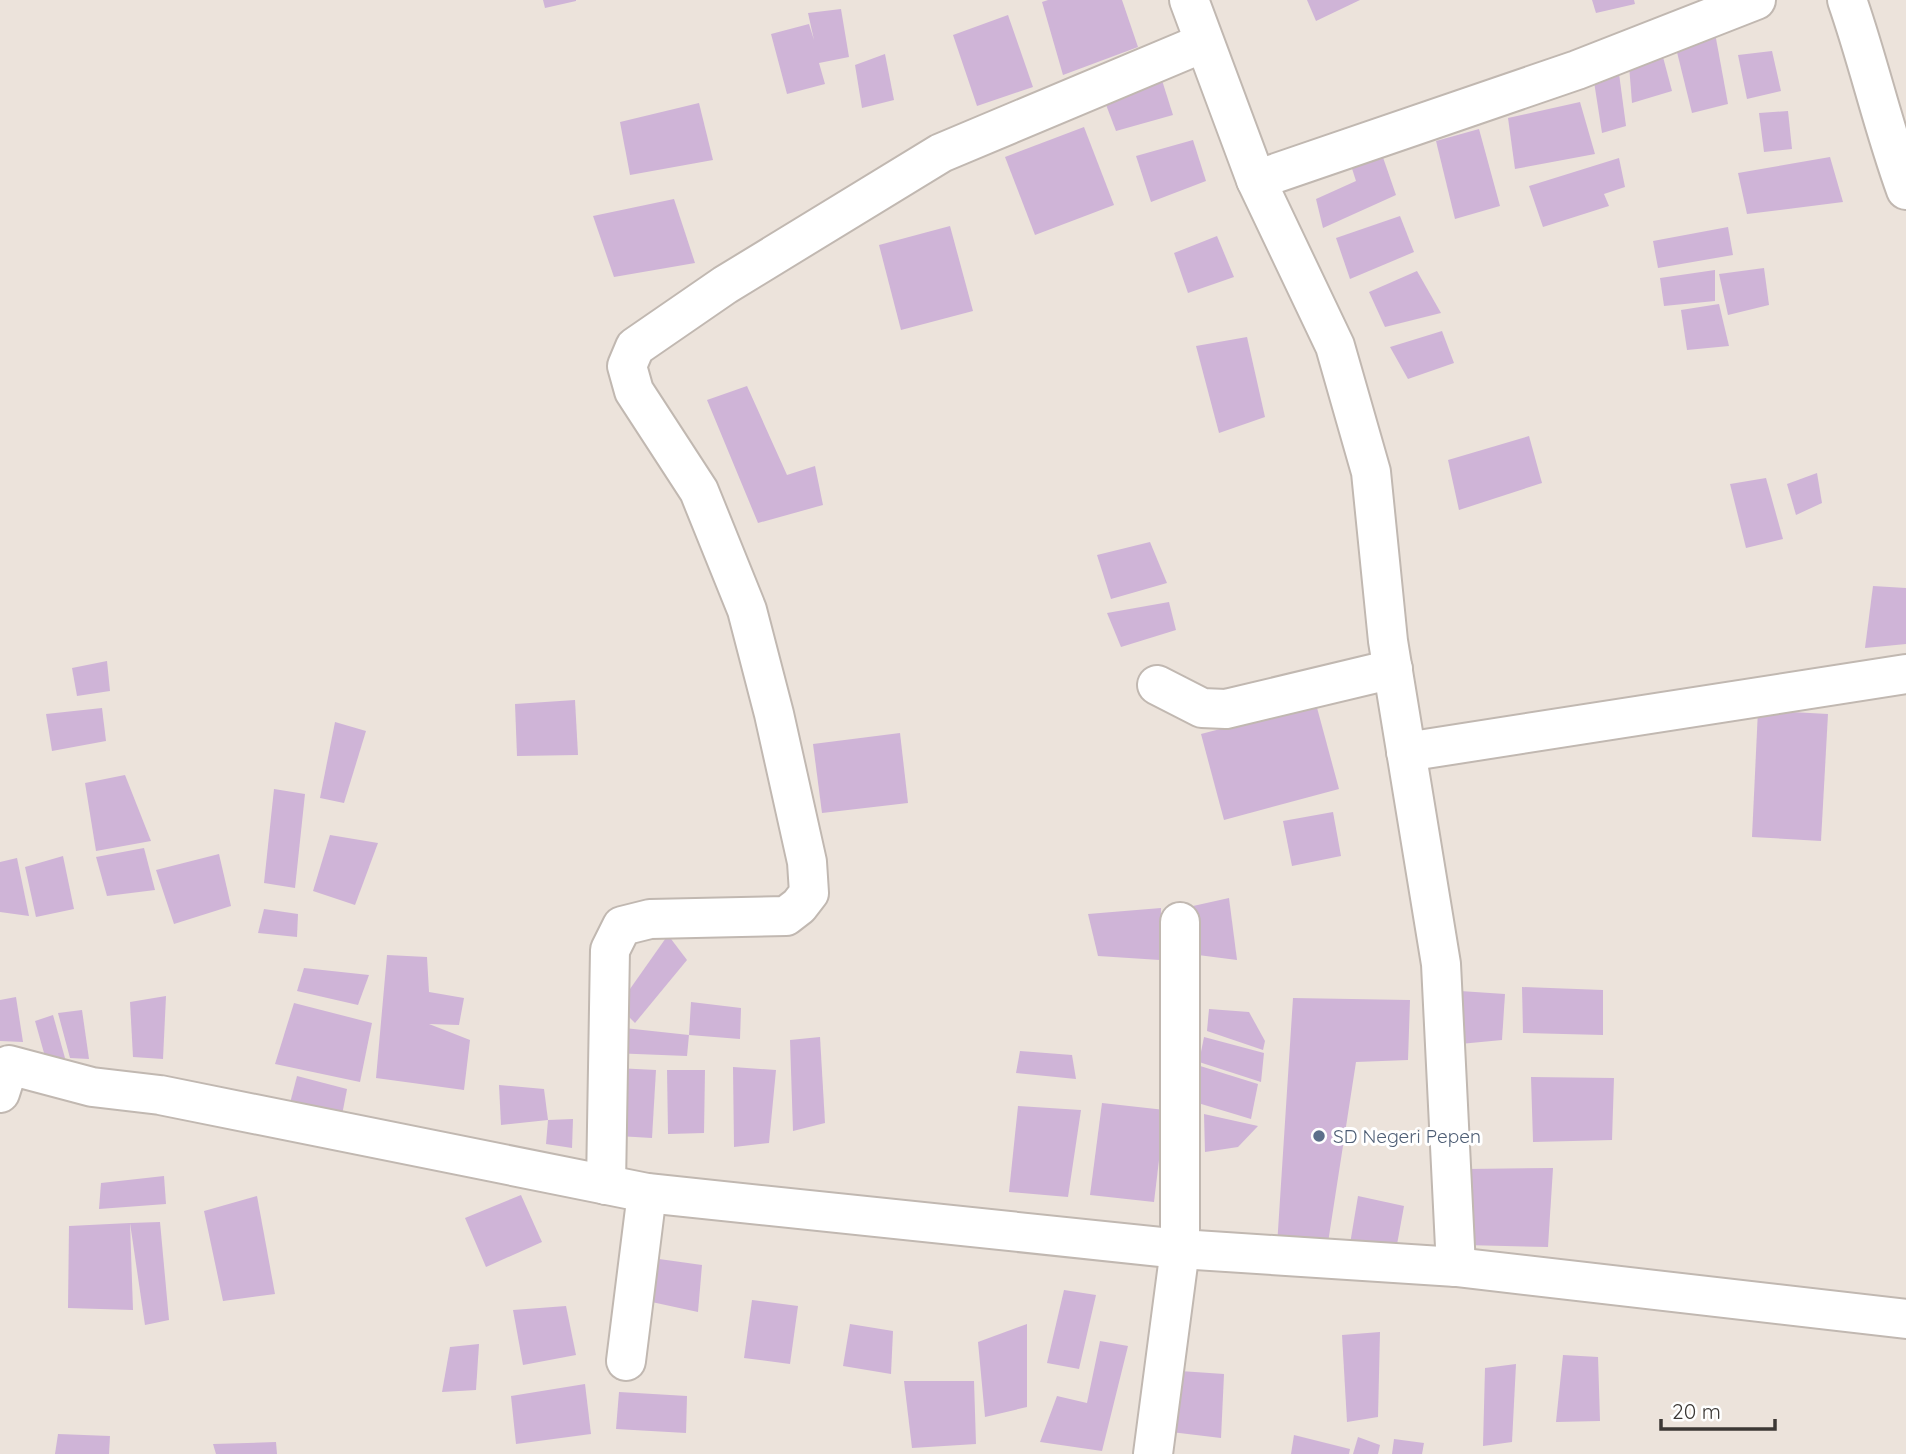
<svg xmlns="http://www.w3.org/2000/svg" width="1906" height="1454" font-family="Quicksand,sans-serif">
  <rect width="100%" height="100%" fill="#ece3db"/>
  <g fill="#cfb4d7">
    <polygon points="543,0 576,0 576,1 545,8"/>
    <polygon points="1048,0 1122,0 1138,47 1063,75 1042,2"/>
    <polygon points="1307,0 1360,0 1316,21"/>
    <polygon points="1592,0 1634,0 1635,4 1596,13"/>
    <polygon points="841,9 849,57 819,63 825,84 787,94 771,34 809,24 814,40 808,13"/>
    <polygon points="1008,15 1033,87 977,106 953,35"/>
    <polygon points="1715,33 1728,104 1692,113 1674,40"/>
    <polygon points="1772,51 1781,91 1747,99 1738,55"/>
    <polygon points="885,54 894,100 862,108 855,65"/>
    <polygon points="1663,57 1672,91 1632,103 1629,65"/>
    <polygon points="1618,66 1626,126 1602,133 1592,69"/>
    <polygon points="1160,74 1173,115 1116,131 1100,89"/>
    <polygon points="1580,102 1595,154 1515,169 1508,118"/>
    <polygon points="699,103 713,160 630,175 620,122"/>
    <polygon points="1788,111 1792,149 1764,152 1759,113"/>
    <polygon points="1084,127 1114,205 1035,235 1005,157"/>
    <polygon points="1479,129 1500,206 1455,219 1436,141"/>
    <polygon points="1193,140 1206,181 1151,202 1136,156"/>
    <polygon points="1378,143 1396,195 1323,228 1316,199 1356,181 1347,153"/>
    <polygon points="1830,157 1843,202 1747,214 1738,173"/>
    <polygon points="1619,158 1625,187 1604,194 1609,206 1543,227 1529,186"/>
    <polygon points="674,199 695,263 614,277 593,216"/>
    <polygon points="1400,216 1414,252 1350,279 1336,238"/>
    <polygon points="950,226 973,311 901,330 879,245"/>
    <polygon points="1728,227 1733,255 1658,268 1653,241"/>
    <polygon points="1217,236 1234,277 1188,293 1174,253"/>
    <polygon points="1764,268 1769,305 1728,315 1719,274"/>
    <polygon points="1715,270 1715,301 1664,306 1660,278"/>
    <polygon points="1417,271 1441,313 1385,327 1369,292"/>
    <polygon points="1719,304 1729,346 1687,350 1681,310"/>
    <polygon points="1442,331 1454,363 1408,379 1390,347"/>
    <polygon points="1247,337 1265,417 1219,433 1196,346"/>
    <polygon points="747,386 787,475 815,466 823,505 758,523 707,400"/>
    <polygon points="1529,436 1542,483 1459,510 1448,460"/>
    <polygon points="1817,473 1822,503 1796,515 1787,484"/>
    <polygon points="1766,478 1783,539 1746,548 1730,484"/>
    <polygon points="1150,542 1167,583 1111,599 1097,555"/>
    <polygon points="1873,586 1906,588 1906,644 1865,648"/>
    <polygon points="1169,602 1176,630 1121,647 1107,613"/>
    <polygon points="107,661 110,691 77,696 72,668"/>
    <polygon points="575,700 578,755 517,756 515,704"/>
    <polygon points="1316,704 1339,789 1224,820 1201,734"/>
    <polygon points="102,708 106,741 52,751 46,714"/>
    <polygon points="1758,710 1828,714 1821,841 1752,837"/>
    <polygon points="335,722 366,731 344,803 320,798"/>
    <polygon points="900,733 908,803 822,813 813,744"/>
    <polygon points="125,775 151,841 96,851 85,783"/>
    <polygon points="274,789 305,794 295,888 264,883"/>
    <polygon points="1333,812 1341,856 1292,866 1283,821"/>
    <polygon points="330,835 378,843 355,905 313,891"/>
    <polygon points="144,848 155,890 107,896 96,857"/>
    <polygon points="219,854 231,906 174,924 156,870"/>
    <polygon points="63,856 74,909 36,917 25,867"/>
    <polygon points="17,858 29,916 0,912 0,862"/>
    <polygon points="1229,898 1237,960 1198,955 1193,906"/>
    <polygon points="1161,908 1160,960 1098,956 1088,914"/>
    <polygon points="264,909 298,914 297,937 258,933"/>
    <polygon points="668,935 687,960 635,1023 618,1006"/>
    <polygon points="387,955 427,957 429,992 464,998 459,1025 429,1024 470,1040 464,1090 376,1078"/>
    <polygon points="304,968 369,975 358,1005 297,991"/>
    <polygon points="1522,987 1603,990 1603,1035 1523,1033"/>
    <polygon points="1460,991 1505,994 1502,1040 1460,1044"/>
    <polygon points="166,996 163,1059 133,1057 130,1002"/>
    <polygon points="16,997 23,1042 0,1041 0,1000"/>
    <polygon points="1293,998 1410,1000 1408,1060 1356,1062 1327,1249 1277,1246"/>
    <polygon points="691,1002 741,1008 740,1039 689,1035"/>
    <polygon points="294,1003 372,1023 360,1082 275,1064"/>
    <polygon points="1209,1009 1249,1012 1265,1041 1263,1050 1207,1031"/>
    <polygon points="82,1010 89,1059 70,1058 58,1013"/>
    <polygon points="53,1015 65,1058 46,1060 35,1021"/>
    <polygon points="615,1027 689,1035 687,1056 611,1053"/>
    <polygon points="820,1037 825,1123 793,1131 790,1040"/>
    <polygon points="1204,1037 1264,1053 1261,1082 1199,1062"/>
    <polygon points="1020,1051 1072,1055 1076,1079 1016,1073"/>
    <polygon points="1197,1065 1258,1084 1251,1119 1198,1103"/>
    <polygon points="733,1067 776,1070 769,1143 734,1147"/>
    <polygon points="616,1068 656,1070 652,1138 618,1136"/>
    <polygon points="667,1070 705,1070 704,1133 668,1134"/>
    <polygon points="297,1076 347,1089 342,1115 289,1107"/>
    <polygon points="1531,1077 1614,1078 1612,1140 1533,1142"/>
    <polygon points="499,1085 544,1089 548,1120 501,1125"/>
    <polygon points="1102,1103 1165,1110 1154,1202 1090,1195"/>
    <polygon points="1018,1106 1081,1110 1068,1197 1009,1192"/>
    <polygon points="1204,1114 1258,1126 1238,1147 1205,1152"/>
    <polygon points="573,1119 572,1148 546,1144 548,1120"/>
    <polygon points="1553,1168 1548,1247 1464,1245 1467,1169"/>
    <polygon points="164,1176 166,1204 99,1209 101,1183"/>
    <polygon points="521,1195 542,1242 486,1267 465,1218"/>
    <polygon points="257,1196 275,1294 223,1301 204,1211"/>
    <polygon points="1358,1196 1404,1206 1396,1250 1350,1244"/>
    <polygon points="160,1222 169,1320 145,1325 130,1223"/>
    <polygon points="130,1223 133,1310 68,1308 69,1226"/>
    <polygon points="652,1258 702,1265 698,1312 647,1301"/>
    <polygon points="1064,1290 1096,1295 1079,1369 1047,1363"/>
    <polygon points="752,1300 798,1306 790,1364 744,1358"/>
    <polygon points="566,1306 576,1355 523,1365 513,1310"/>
    <polygon points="850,1324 893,1331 891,1374 843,1366"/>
    <polygon points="1027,1324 1027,1407 985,1417 978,1342"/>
    <polygon points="1380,1332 1378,1417 1347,1422 1342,1335"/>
    <polygon points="1100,1341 1128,1346 1102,1451 1040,1442 1057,1396 1087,1403"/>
    <polygon points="479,1344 476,1390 442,1392 450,1347"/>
    <polygon points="1563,1355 1598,1357 1600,1421 1556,1422"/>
    <polygon points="1516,1364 1512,1442 1483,1446 1485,1368"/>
    <polygon points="1180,1371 1224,1374 1221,1438 1171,1432"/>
    <polygon points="904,1381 974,1381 976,1444 912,1448"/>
    <polygon points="585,1384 591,1434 516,1444 511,1396"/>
    <polygon points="619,1392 687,1396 686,1433 616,1429"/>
    <polygon points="58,1434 110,1436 109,1454 55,1454"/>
    <polygon points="1294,1435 1350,1449 1349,1454 1291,1454"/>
    <polygon points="1358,1437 1380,1445 1378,1454 1353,1454"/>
    <polygon points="1394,1439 1424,1443 1422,1454 1392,1454"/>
    <polygon points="276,1442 277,1454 216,1454 213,1444"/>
  </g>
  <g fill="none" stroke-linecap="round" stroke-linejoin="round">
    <g stroke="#c1b8b1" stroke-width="42">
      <g id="minor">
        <polyline points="1189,0 1256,180 1335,346 1371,472 1388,641 1441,964 1456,1267"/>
        <path d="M1847 0C1869 63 1883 127 1906 190"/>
        <polyline points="1256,180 1577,70 1756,0"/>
        <polyline points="1157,685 1202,708 1226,709 1393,669"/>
        <polyline points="1406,752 1906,674"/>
        <polyline points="0,1093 9,1065 92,1087 160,1095 647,1193 1180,1249 1456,1267 1906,1319"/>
        <polyline points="606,1185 610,950 622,926 650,919 786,916 799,906 809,893 807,862 774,714 747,610 699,491 634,391 627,366 635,347 725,285 941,153 1203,43"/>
        <polyline points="626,1361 647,1193"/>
        <polyline points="1153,1454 1180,1249 1180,922"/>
      </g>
    </g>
    <use href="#minor" stroke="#fff" stroke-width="38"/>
  </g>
  <circle fill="#5c6f8a" stroke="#fff" stroke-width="2.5" cx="1319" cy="1136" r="7"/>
  <g text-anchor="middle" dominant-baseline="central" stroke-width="6" stroke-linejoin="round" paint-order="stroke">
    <g font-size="19" fill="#4e5e75" stroke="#fff" text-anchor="start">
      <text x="1333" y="1136">SD Negeri Pepen</text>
    </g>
  </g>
  <path d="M1661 1419v10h114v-10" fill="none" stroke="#3c3835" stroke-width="3.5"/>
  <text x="1672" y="1419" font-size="21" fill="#3c3835" stroke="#ffffff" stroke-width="5" paint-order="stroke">20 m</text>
</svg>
